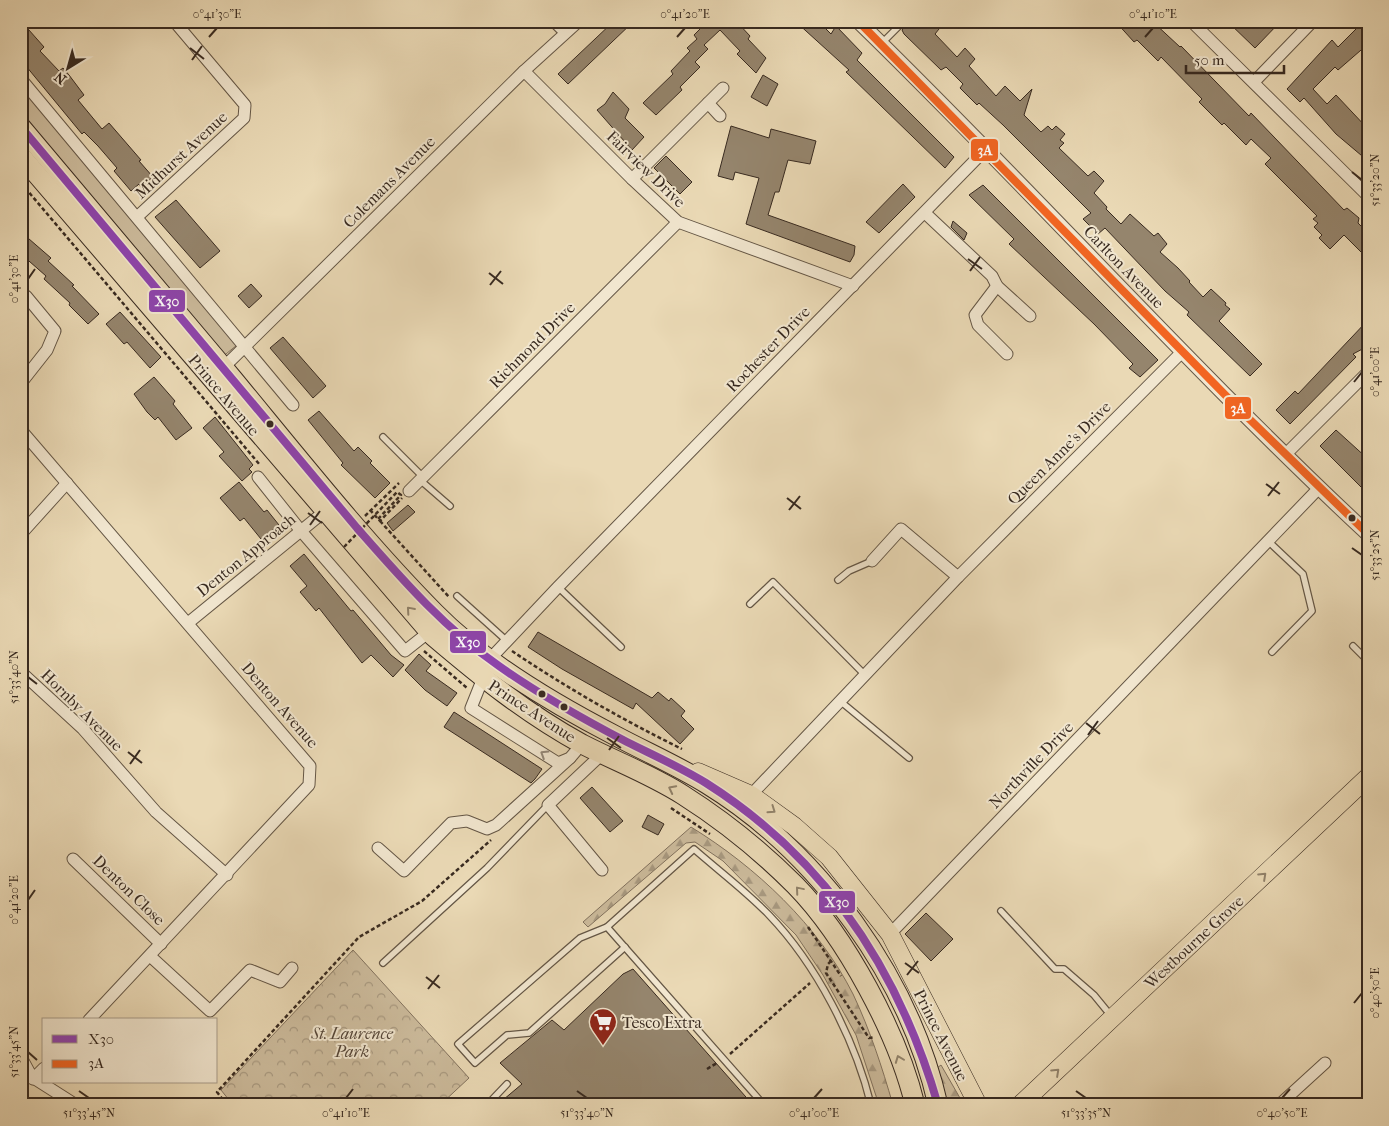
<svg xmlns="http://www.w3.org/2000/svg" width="1389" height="1126" font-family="'IM FELL French Canon',serif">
  <defs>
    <pattern id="forest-firs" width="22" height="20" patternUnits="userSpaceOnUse" patternTransform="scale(1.25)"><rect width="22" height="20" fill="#ccbb9c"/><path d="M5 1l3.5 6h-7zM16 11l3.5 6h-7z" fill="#a7987f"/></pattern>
    <pattern id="park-crowns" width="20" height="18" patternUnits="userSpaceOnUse" patternTransform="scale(1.25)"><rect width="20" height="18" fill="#ccbb9c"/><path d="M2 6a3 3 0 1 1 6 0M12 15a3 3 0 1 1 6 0" fill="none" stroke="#a7987f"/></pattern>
  </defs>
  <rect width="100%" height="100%" fill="#ead9b5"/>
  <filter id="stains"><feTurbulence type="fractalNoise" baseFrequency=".004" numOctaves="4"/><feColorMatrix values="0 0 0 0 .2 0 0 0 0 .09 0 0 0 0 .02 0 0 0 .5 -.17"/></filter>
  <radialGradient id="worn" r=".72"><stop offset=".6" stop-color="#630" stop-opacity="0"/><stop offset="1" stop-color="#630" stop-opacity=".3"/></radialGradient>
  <polygon fill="#ccbb9c" stroke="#82725e" points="21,87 237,345 221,358 21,114"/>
  <g fill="url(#forest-firs)" stroke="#82725e">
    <path d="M691 827C756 867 818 925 853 994 870 1030 882 1067 893 1105H879L856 1035 823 975 796 935 723 861 695 842 686 843 588 927 583 922Z"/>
    <polygon points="941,1065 964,1105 947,1105 937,1068"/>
  </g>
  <polygon fill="url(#park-crowns)" stroke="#82725e" points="353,950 469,1078 440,1105 233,1105 221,1090"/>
  <g fill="#95856d" stroke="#382a20">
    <polygon points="21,21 44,47 40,51 59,71 63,68 69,75 84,95 78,100 102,129 109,123 141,160 139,161 153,177 141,187 139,184 131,191 114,171 117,168 98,146 84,132 82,134 21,60"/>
    <polygon points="614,21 634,21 568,84 558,74"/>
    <polygon points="708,21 736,21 750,36 748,39 766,58 756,73 737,54 740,51 720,30 704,45 708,49 695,62 700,67 680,87 682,90 656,115 643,103 673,74 671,71 690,51 687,48 697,39 694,35"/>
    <polygon points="795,21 818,21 831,34 836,26 862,53 857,60 954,157 945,168 846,72 849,70"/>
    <polygon points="909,21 932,21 939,29 935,34 957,57 965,48 975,59 969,66 996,96 1005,86 1020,101 1032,89 1024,115 1041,132 1048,126 1052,130 1056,126 1065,134 1060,140 1064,143 1059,148 1088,176 1094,171 1104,181 1094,193 1107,207 1106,209 1121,224 1130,214 1154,236 1158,233 1167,244 1160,252 1178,268 1190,281 1189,282 1203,297 1211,289 1226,303 1225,305 1230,309 1219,321 1262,364 1250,376 1187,315 1189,312 1165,291 1105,228 1098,234 1083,219 1091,213 1003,125 979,103 977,105 960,88 963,84 946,67 941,70 904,34 902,30"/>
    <polygon points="1115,21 1152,21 1180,47 1181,46 1249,116 1251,113 1344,210 1347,208 1359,218 1358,223 1368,233 1368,259 1344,235 1330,249 1319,238 1322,235 1314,227 1318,223 1313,219 1317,216 1265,164 1271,158 1251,139 1246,145 1224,123 1222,125 1199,102 1202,99 1161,57 1158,61 1137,40 1134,42"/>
    <polygon points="1227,21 1281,21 1255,48"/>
    <polygon points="1363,22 1368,27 1368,44 1338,70 1335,67 1313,89 1327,104 1336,95 1368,129 1368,161 1336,134 1304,98 1300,102 1287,89 1332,40 1338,47"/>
    <polygon points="763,75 778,84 767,106 751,97"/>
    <polygon points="613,92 629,109 625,118 644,137 632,150 597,110 605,104"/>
    <polygon points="731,126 769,138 771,129 816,141 810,164 788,160 779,192 775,192 768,215 855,246 854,255 850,262 746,224 759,178 735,172 733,180 718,176"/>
    <polygon points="666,156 692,182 680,194 654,168"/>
    <polygon points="903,184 915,197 879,233 866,222"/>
    <polygon points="983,185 1158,360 1140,377 1129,368 1133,364 1094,324 1009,244 1014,239 969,195"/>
    <polygon points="176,200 220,251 200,268 155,217"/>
    <polygon points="953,221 967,233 964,240 951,227"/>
    <polygon points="21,232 51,258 48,261 74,285 72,286 99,314 88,324 69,305 70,303 44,279 46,276 21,254"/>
    <polygon points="251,284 262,296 249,308 238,296"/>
    <polygon points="120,312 161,357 150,368 127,342 124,344 106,324"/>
    <polygon points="1368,320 1368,346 1353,354 1356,357 1290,424 1276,410 1295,391 1298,394"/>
    <polygon points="283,337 326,386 313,398 270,348"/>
    <polygon points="154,377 175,401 173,404 192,428 176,440 158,417 155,420 147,412 134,394"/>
    <polygon points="319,411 354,451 358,447 372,461 370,463 390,483 375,498 341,465 343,463 308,420"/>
    <polygon points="215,417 253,465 249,469 252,472 242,481 219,456 224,452 203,428"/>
    <polygon points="1336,430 1368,459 1368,494 1320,446"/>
    <polygon points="239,482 264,512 267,510 279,525 261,539 244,518 240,521 220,498"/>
    <polygon points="408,505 415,512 393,531 387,523"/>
    <polygon points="304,554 351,611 353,610 391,655 404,665 393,677 371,655 362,663 319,608 316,611 300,592 307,586 290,566"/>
    <polygon points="538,632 652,698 658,692 669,701 671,698 685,711 681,716 694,729 680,744 636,703 633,709 562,669 528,647"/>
    <polygon points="419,654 431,665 426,671 457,693 447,706 425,690 405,670"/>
    <polygon points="454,712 542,769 535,779 531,783 444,727"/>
    <polygon points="592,787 623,821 610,832 580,798"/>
    <polygon points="648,815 664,824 658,835 642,827"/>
    <polygon points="926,913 953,939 931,961 905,934"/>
    <polygon points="633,969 753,1105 497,1105 522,1084 500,1063 552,1020 564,1030 623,974"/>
  </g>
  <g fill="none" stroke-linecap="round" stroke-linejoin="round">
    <g stroke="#645645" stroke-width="8">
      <g id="service">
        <polyline points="550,21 564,35"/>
        <polyline points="881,44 904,21"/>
        <polyline points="383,437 423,477"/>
        <polyline points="420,480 450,506"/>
        <polyline points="1268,541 1303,574 1312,611 1272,652"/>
        <polyline points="838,580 849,571 872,561"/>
        <polyline points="558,587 621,647"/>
        <polyline points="457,596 507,641"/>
        <polyline points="750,604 773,582 865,675"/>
        <polyline points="1353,646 1368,661"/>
        <polyline points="840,701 909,758"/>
        <polyline points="1001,911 1055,969 1064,969 1094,995 1112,1017"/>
        <polyline points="607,927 580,938 458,1044 475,1063 507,1035 529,1033 625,947"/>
        <polyline points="383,963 487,868 548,805"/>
        <polyline points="487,1105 507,1084"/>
        <path d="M764 1105 607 927 694 849C719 871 746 891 769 915 816 964 855 1039 871 1105"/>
      </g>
    </g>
    <g stroke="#645645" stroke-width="13">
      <g id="minor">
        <polyline points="1191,21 1368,196"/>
        <polyline points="524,71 632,179 678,222 853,286"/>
        <polyline points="21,79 293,405"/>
        <polyline points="1254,82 1313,21"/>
        <polyline points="708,103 720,116"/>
        <polyline points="632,179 723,88"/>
        <polyline points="925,213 992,276 997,286 1030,316"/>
        <polyline points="137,217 244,118 245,105 174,21"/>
        <polyline points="997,286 975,315 978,325 1007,354"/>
        <polyline points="21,296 26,296 55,331 47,350 21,383"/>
        <polyline points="223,368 524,71 579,21"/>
        <polyline points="21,430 310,766 309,785 89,1020"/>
        <polyline points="1286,454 1368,372"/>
        <polyline points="258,477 301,531 405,651 429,632"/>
        <polyline points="409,491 678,222"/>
        <polyline points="21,534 67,483"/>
        <polyline points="872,561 901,529 958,577"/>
        <polyline points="188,623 324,512"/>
        <polyline points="490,659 558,587 987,148"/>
        <polyline points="21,672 83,729 156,812 227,875"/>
        <polyline points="483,678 471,708 558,763 570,758 582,744"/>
        <polyline points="751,795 958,577 1182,352"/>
        <polyline points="378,848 404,871 451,823 467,821 487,829 496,825 570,758"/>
        <polyline points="73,859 161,944"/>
        <polyline points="602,870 548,805 602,754"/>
        <polyline points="890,934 1319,488"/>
        <polyline points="150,956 210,1011 250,970 280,982 292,968"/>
        <polyline points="21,1057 33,1079 44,1068"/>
        <polyline points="21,1070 76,1105"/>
        <polyline points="1279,1105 1325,1063"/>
      </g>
    </g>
    <g stroke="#645645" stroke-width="16">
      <path id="tertiary" d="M858 21C1031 189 1191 369 1368 534"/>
    </g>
    <g stroke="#382a20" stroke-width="19">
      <g id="primary">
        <polyline points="698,772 751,795 794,826 829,857 890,934 978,1105"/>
        <polyline points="1020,1105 1368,777"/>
      </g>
    </g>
    <g stroke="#382a20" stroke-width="21">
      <g id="trunk">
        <path d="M21 127C92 212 163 295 233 379 299 459 363 540 435 613 483 662 556 705 616 736 646 752 678 766 707 784 819 853 909 977 938 1105"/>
        <path d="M21 156 433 636C480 676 527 714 582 744 615 761 652 775 683 795 724 821 761 851 795 885 846 937 898 1034 915 1105"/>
      </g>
    </g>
    <g stroke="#382a20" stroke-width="2.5" stroke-dasharray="4 2.5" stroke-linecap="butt">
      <polyline points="21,183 260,465"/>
      <polyline points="370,510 380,521 402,498"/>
      <polyline points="365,516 399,483"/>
      <polyline points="380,521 449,597"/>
      <polyline points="424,651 467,688"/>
      <path d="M512 651C567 688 623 720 682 749"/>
      <polyline points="671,808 710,834"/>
      <polyline points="808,927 841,976"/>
      <polyline points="831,961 828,964 826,973 869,1038 875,1037"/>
      <polyline points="730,1054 810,983"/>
      <polyline points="707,1069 717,1063"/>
      <polyline points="227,1105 217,1092 359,937 422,901 491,840"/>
    </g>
    <use href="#service" stroke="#f1e6cf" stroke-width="5.5"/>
    <use href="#minor" stroke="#f1e6cf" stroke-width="11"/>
    <use href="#tertiary" stroke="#f1e6cf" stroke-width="14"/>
    <use href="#primary" stroke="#ead9b5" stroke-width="18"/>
    <use href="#trunk" stroke="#ead9b5" stroke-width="19"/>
    <polyline stroke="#382a20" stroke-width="2.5" stroke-dasharray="4 2.5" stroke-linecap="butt" points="344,547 397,492 401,495 378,519"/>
    <g stroke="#f1e6cf" stroke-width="11">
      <path id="bus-1" d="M21 127 357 528C401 578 444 628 499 666 540 695 583 719 627 742 653 755 680 767 706 783 826 859 899 970 938 1105"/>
    </g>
    <g stroke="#f1e6cf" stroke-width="11">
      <polyline id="bus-2" points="858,21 1238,408 1368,534"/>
    </g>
    <use href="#bus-1" stroke="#8e44ad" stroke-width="8"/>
    <use href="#bus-2" stroke="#f26522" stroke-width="8"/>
  </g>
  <defs><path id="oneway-chevron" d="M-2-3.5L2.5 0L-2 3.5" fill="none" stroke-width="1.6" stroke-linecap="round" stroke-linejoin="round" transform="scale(1.25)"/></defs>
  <g stroke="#91826a">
    <use href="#oneway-chevron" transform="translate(410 610) rotate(-131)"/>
    <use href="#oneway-chevron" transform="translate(672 789) rotate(-153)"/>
    <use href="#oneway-chevron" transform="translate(772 810) rotate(35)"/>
    <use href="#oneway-chevron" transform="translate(1263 876) rotate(-43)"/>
    <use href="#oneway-chevron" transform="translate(799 890) rotate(-130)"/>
    <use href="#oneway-chevron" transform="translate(899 1059) rotate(-111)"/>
    <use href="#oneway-chevron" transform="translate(1056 1072) rotate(-43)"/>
  </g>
  <use stroke="#948878" href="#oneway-chevron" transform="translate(544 754) rotate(-148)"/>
  <path fill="none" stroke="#382a20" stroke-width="2" d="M209 37 217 28M677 37 685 28M1145 37 1153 28M190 48 204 59M192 60 202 46M1352 172 1362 180M968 259 982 269M970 271 980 257M489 273 503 284M28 279 35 269M490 285 501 271M1354 382 1362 372M1266 484 1280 494M1268 496 1279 482M787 498 801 509M789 510 800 496M308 513 322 523M310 525 320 511M1352 548 1362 555M28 677 37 684M1086 723 1100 734M1088 735 1098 721M607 738 621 748M609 750 619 736M128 752 142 763M130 764 140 750M28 900 35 890M905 963 919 973M907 975 918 961M426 977 440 988M428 989 439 975M1354 1003 1362 993M28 1052 37 1060M79 1091 89 1098M577 1091 587 1098M1076 1091 1086 1098M346 1098 353 1089M814 1098 822 1089M1282 1098 1290 1089"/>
  <defs>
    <g id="supermarket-pin" transform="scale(1.4375)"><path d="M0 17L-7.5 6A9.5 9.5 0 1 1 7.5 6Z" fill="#8f2418" stroke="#f1e6cf"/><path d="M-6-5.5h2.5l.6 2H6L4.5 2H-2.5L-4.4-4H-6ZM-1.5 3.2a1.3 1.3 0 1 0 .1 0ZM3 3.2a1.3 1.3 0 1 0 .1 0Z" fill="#fff"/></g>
  </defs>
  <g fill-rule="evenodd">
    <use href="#supermarket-pin" x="603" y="1022"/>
  </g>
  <g fill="#382a20" stroke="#f1e6cf" stroke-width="2">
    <circle cx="270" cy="424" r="4.5"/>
    <circle cx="1352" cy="518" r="4.5"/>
    <circle cx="542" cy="694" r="4.5"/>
    <circle cx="564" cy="707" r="4.5"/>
  </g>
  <g text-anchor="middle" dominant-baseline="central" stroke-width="4" stroke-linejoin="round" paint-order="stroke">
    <g font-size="16" fill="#382a20" stroke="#f1e6cf">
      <text transform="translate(181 155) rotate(-43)">Midhurst Avenue</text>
      <text transform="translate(646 169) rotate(44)">Fairview Drive</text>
      <text transform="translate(389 182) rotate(-45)">Colemans Avenue</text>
      <text transform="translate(1124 267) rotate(46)">Carlton Avenue</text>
      <text transform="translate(532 345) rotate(-45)">Richmond Drive</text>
      <text transform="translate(768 349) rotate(-46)">Rochester Drive</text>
      <text transform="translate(224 395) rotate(50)">Prince Avenue</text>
      <text transform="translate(1059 453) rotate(-45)">Queen Anne's Drive</text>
      <text transform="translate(246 555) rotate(-39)">Denton Approach</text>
      <text transform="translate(280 705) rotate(49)">Denton Avenue</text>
      <text transform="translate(82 710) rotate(45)">Hornby Avenue</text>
      <text transform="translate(532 711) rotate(33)">Prince Avenue</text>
      <text transform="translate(1031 765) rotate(-46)">Northville Drive</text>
      <text transform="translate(129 890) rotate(44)">Denton Close</text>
      <text transform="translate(1194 942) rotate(-43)">Westbourne Grove</text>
      <text transform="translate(941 1035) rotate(63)">Prince Avenue</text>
    </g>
    <g font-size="16" fill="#382a20" stroke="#f1e6cf" text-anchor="start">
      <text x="622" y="1022">Tesco Extra</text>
    </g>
    <g font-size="16" font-style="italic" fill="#564739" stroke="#f1e6cf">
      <text x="352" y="1033">St. Laurence<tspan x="352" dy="18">Park</tspan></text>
    </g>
  </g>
  <g stroke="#f1e6cf" stroke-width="2">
    <rect x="970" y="138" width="29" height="24" rx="5" fill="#f26522"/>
    <rect x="148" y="289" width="38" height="24" rx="5" fill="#8e44ad"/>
    <rect x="1224" y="396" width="28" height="24" rx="5" fill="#f26522"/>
    <rect x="449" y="630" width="38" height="24" rx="5" fill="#8e44ad"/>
    <rect x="818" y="890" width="38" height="24" rx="5" fill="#8e44ad"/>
  </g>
  <g font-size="14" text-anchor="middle" font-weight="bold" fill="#fff">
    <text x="985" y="155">3A</text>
    <text x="167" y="306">X30</text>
    <text x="1238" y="413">3A</text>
    <text x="468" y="647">X30</text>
    <text x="837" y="907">X30</text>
  </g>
  <rect width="1389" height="1126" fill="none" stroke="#ead9b5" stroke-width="55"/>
  <rect x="42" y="1018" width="175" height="65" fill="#f1e6cf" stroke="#a79b89"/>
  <rect x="52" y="1035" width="25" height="8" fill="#8e44ad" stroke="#a79b89"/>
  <text x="88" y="1044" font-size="15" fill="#382a20">X30</text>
  <rect x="52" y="1060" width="25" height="8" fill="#f26522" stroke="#a79b89"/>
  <text x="88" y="1068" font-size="15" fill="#382a20">3A</text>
  <g transform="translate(68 68) rotate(217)" stroke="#f1e6cf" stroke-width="4" paint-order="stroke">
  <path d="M0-4L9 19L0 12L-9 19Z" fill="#382a20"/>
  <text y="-8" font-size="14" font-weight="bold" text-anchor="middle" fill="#382a20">N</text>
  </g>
  <path d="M1186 65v8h98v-8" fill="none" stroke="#382a20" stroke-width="2.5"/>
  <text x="1194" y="65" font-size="15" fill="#382a20" stroke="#f1e6cf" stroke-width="4" paint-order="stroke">50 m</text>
  <rect x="28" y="28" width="1334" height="1070" fill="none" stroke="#382a20" stroke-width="2"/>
  <g font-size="12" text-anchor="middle" fill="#382a20">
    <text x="217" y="18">0°41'30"E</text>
    <text x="685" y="18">0°41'20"E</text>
    <text x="1153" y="18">0°41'10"E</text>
    <text transform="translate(1375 180) rotate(-90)" y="4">51°33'20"N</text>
    <text transform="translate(14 279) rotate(-90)" y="4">0°41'30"E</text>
    <text transform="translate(1375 372) rotate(-90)" y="4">0°41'00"E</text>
    <text transform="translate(1375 555) rotate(-90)" y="4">51°33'25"N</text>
    <text transform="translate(14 677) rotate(-90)" y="4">51°33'40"N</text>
    <text transform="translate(14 900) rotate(-90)" y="4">0°41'20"E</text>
    <text transform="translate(1375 993) rotate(-90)" y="4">0°40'50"E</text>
    <text transform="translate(14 1052) rotate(-90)" y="4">51°33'45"N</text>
    <text x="89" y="1117">51°33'45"N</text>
    <text x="346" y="1117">0°41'10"E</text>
    <text x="587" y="1117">51°33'40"N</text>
    <text x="814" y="1117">0°41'00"E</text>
    <text x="1086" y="1117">51°33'35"N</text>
    <text x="1282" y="1117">0°40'50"E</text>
  </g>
  <rect width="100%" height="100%" filter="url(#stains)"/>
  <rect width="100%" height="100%" fill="url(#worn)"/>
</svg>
